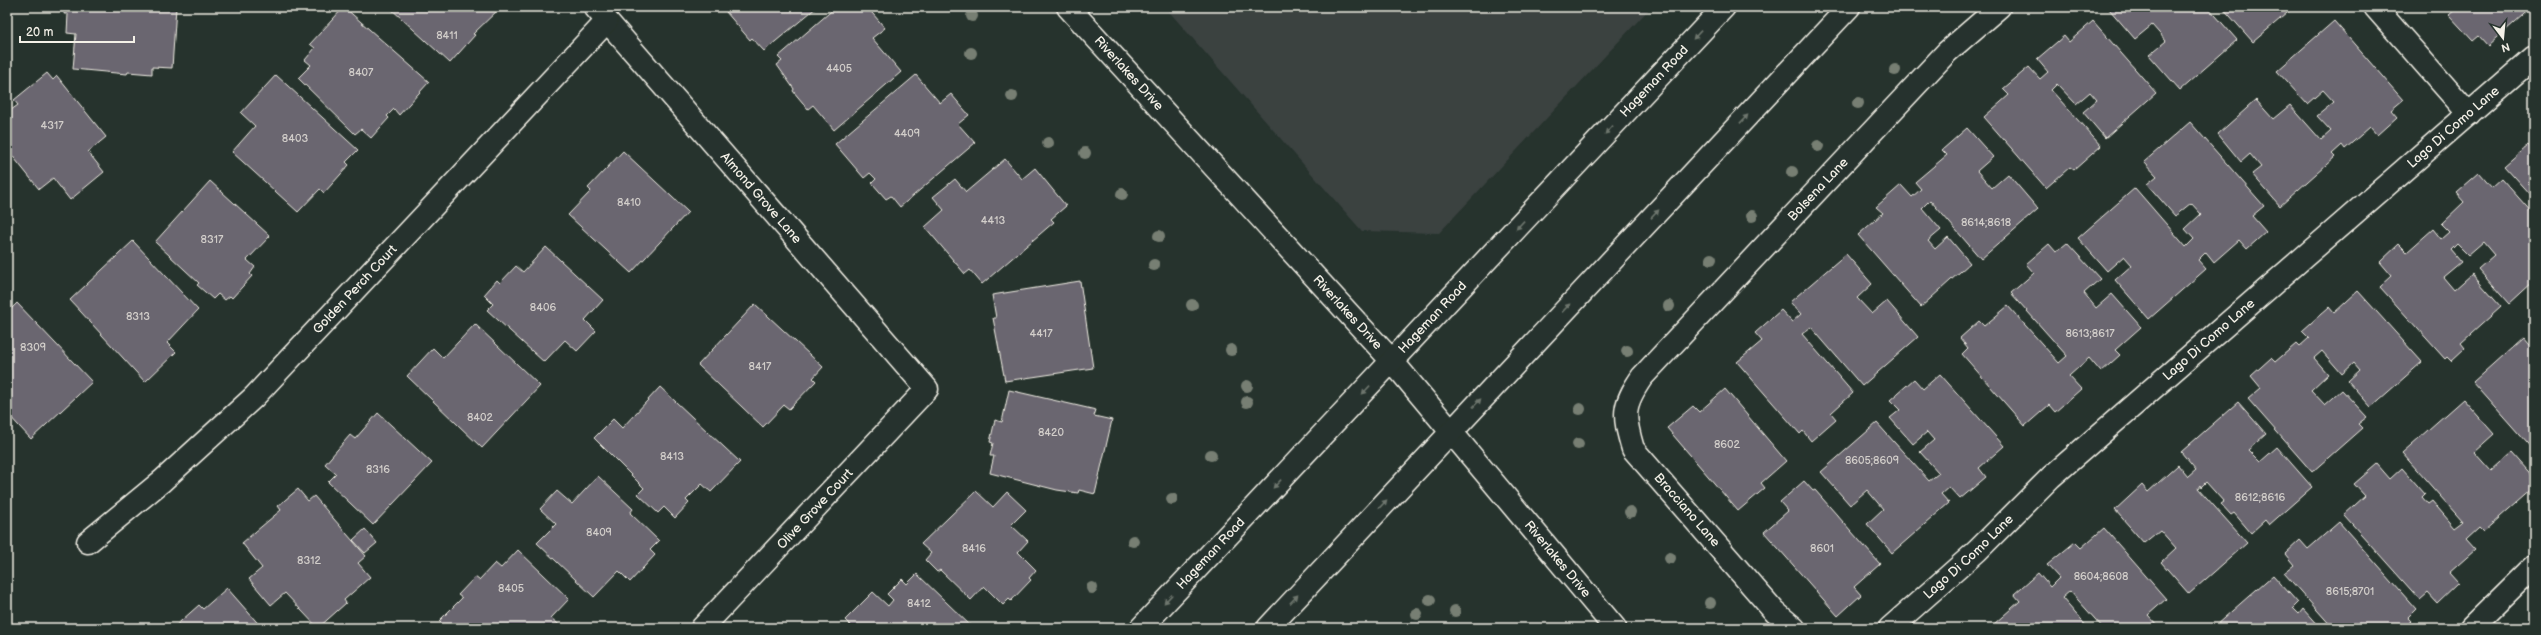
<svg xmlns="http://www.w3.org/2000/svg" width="2541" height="635" font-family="'Balsamiq Sans',sans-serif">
  <rect width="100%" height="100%" fill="#26332d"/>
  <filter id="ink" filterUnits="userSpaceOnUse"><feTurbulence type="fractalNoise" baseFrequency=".025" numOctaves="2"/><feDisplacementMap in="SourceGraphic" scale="8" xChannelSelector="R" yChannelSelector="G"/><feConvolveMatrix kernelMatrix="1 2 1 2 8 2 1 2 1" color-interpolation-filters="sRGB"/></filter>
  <g filter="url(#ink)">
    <polygon fill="#3b4241" points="1165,7 1651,7 1439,233 1362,231"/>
    <g fill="#6b6670" stroke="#f4f1e8">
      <polygon points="65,7 176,7 172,68 152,67 152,74 128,72 127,74 73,69 76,34 67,33 68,14 64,14"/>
      <polygon points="344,7 429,82 399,115 394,109 387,116 389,118 371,138 361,129 355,134 298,78 311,65 305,60 315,48 310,44"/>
      <polygon points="389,7 501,7 473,34 475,35 450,63"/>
      <polygon points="728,7 817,7 764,51 752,38 750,40 726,12 730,9"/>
      <polygon points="836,7 867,7 885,28 872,38 901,72 834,130 813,105 808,109 793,91 794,89 777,65 782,61 778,57"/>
      <polygon points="2110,7 2208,7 2237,40 2180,90 2149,55 2166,41 2152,25 2135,39 2109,9"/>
      <polygon points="2222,7 2294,7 2253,42"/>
      <polygon points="2455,7 2532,7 2488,46 2479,36 2473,41 2449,15 2456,9"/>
      <polygon points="2093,21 2156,93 2105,138 2083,112 2097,100 2090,92 2076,104 2057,84 2051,90 2101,146 2074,170 2070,167 2046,188 1984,117 2009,95 2003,89 2029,67 2040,79 2048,72 2037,59 2064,36 2069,42"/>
      <polygon points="2334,21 2403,100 2391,110 2397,117 2377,135 2370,127 2345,149 2342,145 2332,154 2335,157 2280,206 2252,174 2261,167 2250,154 2241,162 2218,134 2256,100 2273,119 2290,105 2321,140 2331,131 2317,116 2334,102 2323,90 2307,104 2277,71"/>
      <polygon points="47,73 53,80 57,76 106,137 88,152 104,172 70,200 53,178 39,189 7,149 7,113 18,105 14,100"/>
      <polygon points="276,75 358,150 346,162 349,165 324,193 320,189 298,212 232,152 255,126 241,113"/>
      <polygon points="916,75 940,103 951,94 969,115 958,124 975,143 900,207 891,196 886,199 872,183 876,179 870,173 864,178 835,144"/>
      <polygon points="2190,122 2264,206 2252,216 2266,232 2247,249 2239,240 2214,262 2206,252 2198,260 2206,269 2149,319 2115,280 2132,265 2124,256 2107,271 2078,238 2135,188 2186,247 2194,239 2185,229 2201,214 2191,203 2175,216 2147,184 2157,176 2144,162"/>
      <polygon points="1967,128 1993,157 1977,171 1992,188 2008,174 2038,209 1981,259 1930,200 1922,208 1941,230 1928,241 1935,249 1948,237 1970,263 1921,307 1858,235 1883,213 1876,207 1901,185 1912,197 1921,189 1915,182 1947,155 1942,150"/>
      <polygon points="2528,145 2534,151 2534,195 2532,197 2504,166"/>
      <polygon points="623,151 688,212 631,273 568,215 591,191 588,188"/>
      <polygon points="1005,159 1022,179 1035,168 1066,206 1051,219 1054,222 982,284 970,270 965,274 925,227 944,210 933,197 955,179 966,192"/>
      <polygon points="2479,173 2492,188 2502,179 2534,215 2534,281 2509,304 2478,269 2494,255 2483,242 2468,255 2457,244 2451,250 2461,262 2443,277 2454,290 2472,274 2501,307 2461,343 2465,348 2451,361 2447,357 2445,359 2380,287 2392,276 2380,262 2399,244 2407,252 2433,229 2441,239 2449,232 2441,224 2464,202 2456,193"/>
      <polygon points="210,181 270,236 247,260 255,267 250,274 252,276 232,298 230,296 225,300 218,294 213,299 197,285 199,283 155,242"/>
      <polygon points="133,241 198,310 167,343 176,352 145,382 70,300"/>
      <polygon points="2067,243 2100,279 2084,293 2096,308 2112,294 2141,327 2115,350 2120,355 2101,372 2089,358 2069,376 2081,389 2055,412 2049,405 2025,426 1962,354 1968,348 1960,338 1979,321 1984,326 2008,306 2059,363 2067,356 2011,293 2034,273 2026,264 2049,244 2056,252"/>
      <polygon points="546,247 603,300 585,320 596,331 577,351 565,340 544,362 487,310 493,304 484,295 497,280 500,283 516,266 523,272"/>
      <polygon points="1846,254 1872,284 1857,298 1872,314 1887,301 1918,337 1862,386 1811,327 1802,334 1853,393 1831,413 1836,419 1811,441 1803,431 1800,434 1737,362 1762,341 1755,333 1781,310 1792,322 1801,314 1790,302"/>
      <polygon points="1080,281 1093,368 1005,381 993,318 996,318 992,295"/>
      <polygon points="2358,291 2422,362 2371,407 2348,381 2360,370 2354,363 2342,374 2322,351 2314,358 2328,374 2311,390 2325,405 2342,390 2367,417 2358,424 2362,428 2312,472 2248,399 2261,388 2251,376 2271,358 2275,362 2296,344 2299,347 2309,338 2302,331 2329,307 2334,313"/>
      <polygon points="17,303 92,382 31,439 7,413 7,313"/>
      <polygon points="755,304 823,367 813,378 816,381 789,409 784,405 763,427 698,365"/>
      <polygon points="475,324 540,386 482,448 407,376 433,348 443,358"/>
      <polygon points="2523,337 2534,350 2534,451 2473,382"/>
      <polygon points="1940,374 2004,446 1979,468 1986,477 1960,499 1949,487 1941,494 1949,503 1892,553 1867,524 1883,509 1867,490 1850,505 1821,472 1877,423 1929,481 1939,473 1920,452 1934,440 1927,432 1913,444 1890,418 1900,410 1890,400 1914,379 1923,389"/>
      <polygon points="660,387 740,462 711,492 702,484 686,500 689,503 675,518 664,507 658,513 638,494 644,488 594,438 613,419 622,428"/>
      <polygon points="1725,389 1786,461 1761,483 1765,488 1738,511 1667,428 1693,406 1699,412"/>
      <polygon points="1009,390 1096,410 1094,416 1112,420 1095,494 1079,490 1078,493 1057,490 990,473 994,456 990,456 993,443 990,442 995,420 1002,422"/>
      <polygon points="2463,399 2494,434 2474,452 2491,471 2511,453 2534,479 2534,487 2483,532 2479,528 2466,540 2475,550 2449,573 2458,583 2437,603 2428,593 2420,600 2344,515 2365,496 2354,484 2377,464 2390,479 2402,468 2425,494 2422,497 2428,504 2432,501 2455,528 2463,522 2402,453"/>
      <polygon points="2238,402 2266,434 2248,450 2260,462 2277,447 2312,487 2269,525 2265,520 2251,533 2234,513 2231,515 2221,504 2224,502 2206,482 2201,487 2200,485 2198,488 2247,543 2189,594 2161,562 2176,548 2160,530 2144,543 2115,510 2142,485 2148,492 2178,465 2188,477 2196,470 2181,452"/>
      <polygon points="378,413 432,463 373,525 328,482 336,474 325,464 350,435 355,439"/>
      <polygon points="598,476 633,509 630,513 659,541 650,550 655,555 630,582 619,571 594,597 537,543 556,524 540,509 557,491 572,504"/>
      <polygon points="1804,481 1813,491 1815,490 1880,564 1854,587 1861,595 1838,616 1764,532 1788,511 1780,502"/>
      <polygon points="298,489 308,501 314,496 366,556 358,563 370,577 344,600 346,603 318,628 285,593 271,605 249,579 262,568 242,543 281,510 278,506"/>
      <polygon points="976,491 993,507 1007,492 1026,510 1011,525 1028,541 1018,552 1036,570 1029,578 1031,580 1011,601 1009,599 1003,605 984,586 971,600 940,570 937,572 925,560 931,553 921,544"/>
      <polygon points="2339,522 2416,609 2408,617 2412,621 2405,628 2333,628 2284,573 2294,565 2285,554 2300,540 2308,549"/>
      <polygon points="2104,528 2166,599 2148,615 2160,628 2103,628 2070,591 2062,598 2088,628 1998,628 1994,624 2020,601 2014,594 2038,573 2050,587 2059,578 2047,565 2075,542 2081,548"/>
      <polygon points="365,529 377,543 365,553 353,540"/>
      <polygon points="518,550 569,599 551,618 563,628 446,628 439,621 462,598 458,595 475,577 479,580 495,563 501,568"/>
      <polygon points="917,574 973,628 853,628 845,620 873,592 888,606 893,600 887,594 902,579 907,584"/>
      <polygon points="2273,575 2298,603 2293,608 2299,614 2303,609 2320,628 2219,628 2216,625"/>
      <polygon points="227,588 262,628 173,628 199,605 203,609"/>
    </g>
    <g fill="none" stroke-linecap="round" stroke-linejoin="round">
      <g stroke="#f4f1e8" stroke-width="25">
        <g id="street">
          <path id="s1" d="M595 7 927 389 702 628"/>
          <polyline points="2375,7 2469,114"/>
          <path id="s2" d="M88 542 162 481 254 397 607 21"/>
          <path id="s3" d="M1794 628 1775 612 1633 449C1623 415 1622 406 1642 377L1947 52 1999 7"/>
          <path id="s4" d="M1890 628 1977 551 2051 477 2534 57"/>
          <polyline points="2471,628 2534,566"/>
        </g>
      </g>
      <g stroke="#f4f1e8" stroke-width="25">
        <g id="secondary">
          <path id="s5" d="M1068 7 1392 361 1615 628"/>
          <path id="s6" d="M1141 628 1724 7"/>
          <polyline points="1268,628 1849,7"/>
        </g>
      </g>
      <use href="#street" stroke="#26332d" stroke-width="22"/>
      <use href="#secondary" stroke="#26332d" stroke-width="22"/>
    </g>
    <g fill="#777f73">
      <circle cx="972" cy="16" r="6"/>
      <circle cx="971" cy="53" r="6"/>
      <circle cx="1895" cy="70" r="6"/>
      <circle cx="1012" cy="96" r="6"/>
      <circle cx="1858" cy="103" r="6"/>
      <circle cx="1048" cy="143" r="6"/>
      <circle cx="1818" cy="146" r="6"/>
      <circle cx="1085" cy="153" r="6"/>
      <circle cx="1792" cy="172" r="6"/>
      <circle cx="1122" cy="194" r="6"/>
      <circle cx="1752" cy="216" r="6"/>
      <circle cx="1159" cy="236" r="6"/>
      <circle cx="1711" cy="259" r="6"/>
      <circle cx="1154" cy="265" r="6"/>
      <circle cx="1192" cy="305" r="6"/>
      <circle cx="1669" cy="306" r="6"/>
      <circle cx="1231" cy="350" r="6"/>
      <circle cx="1627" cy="351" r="6"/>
      <circle cx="1247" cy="386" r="6"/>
      <circle cx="1247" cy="402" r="6"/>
      <circle cx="1580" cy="409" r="6"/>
      <circle cx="1578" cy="444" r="6"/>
      <circle cx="1211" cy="455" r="6"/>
      <circle cx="1172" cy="499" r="6"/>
      <circle cx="1630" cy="512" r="6"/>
      <circle cx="1133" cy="541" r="6"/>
      <circle cx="1670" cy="558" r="6"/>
      <circle cx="1092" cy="588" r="6"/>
      <circle cx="1430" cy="600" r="6"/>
      <circle cx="1710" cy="603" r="6"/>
      <circle cx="1455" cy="611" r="6"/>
      <circle cx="1417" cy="614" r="6"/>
    </g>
    <defs><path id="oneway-solid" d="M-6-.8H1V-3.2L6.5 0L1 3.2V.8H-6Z"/></defs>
    <g fill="#6e766e">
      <use href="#oneway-solid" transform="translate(1697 35) rotate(133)"/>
      <use href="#oneway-solid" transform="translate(1744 119) rotate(-47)"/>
      <use href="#oneway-solid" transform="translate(1609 130) rotate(133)"/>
      <use href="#oneway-solid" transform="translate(1655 214) rotate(-47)"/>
      <use href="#oneway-solid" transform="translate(1520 225) rotate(133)"/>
      <use href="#oneway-solid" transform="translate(1566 308) rotate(-47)"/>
      <use href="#oneway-solid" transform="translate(1366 390) rotate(133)"/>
      <use href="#oneway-solid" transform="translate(1477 403) rotate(-47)"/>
      <use href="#oneway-solid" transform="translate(1277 484) rotate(133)"/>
      <use href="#oneway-solid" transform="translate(1383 504) rotate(-47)"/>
      <use href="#oneway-solid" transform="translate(1168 599) rotate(133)"/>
      <use href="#oneway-solid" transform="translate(1294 599) rotate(-47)"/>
    </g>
  </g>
  <g text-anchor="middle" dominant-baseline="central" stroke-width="3.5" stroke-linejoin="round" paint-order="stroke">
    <g font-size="11" fill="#d2ceca">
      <text x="447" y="35">8411</text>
      <text x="839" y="68">4405</text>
      <text x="361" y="72">8407</text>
      <text x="52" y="125">4317</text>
      <text x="907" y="133">4409</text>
      <text x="295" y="138">8403</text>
      <text x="629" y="202">8410</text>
      <text x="993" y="220">4413</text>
      <text x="1986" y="222">8614;8618</text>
      <text x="212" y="239">8317</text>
      <text x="543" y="307">8406</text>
      <text x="138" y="316">8313</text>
      <text x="1041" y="333">4417</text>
      <text x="2090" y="333">8613;8617</text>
      <text x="33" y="347">8309</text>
      <text x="760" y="366">8417</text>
      <text x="480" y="417">8402</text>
      <text x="1051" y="432">8420</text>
      <text x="1727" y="444">8602</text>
      <text x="672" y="456">8413</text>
      <text x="1872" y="460">8605;8609</text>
      <text x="378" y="469">8316</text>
      <text x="2260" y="497">8612;8616</text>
      <text x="599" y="532">8409</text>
      <text x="974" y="548">8416</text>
      <text x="1822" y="548">8601</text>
      <text x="309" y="560">8312</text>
      <text x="2101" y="576">8604;8608</text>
      <text x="511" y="588">8405</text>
      <text x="2350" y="591">8615;8701</text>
      <text x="919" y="603">8412</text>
    </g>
    <g font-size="13" fill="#f4f1e8" stroke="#26332d">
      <text stroke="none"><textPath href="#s5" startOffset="90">Riverlakes Drive</textPath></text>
      <text stroke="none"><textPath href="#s6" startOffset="750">Hageman Road</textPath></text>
      <text stroke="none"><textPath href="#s4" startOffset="754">Lago Di Como Lane</textPath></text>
      <text stroke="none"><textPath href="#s3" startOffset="575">Bolsena Lane</textPath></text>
      <text stroke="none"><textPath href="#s1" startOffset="253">Almond Grove Lane</textPath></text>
      <text stroke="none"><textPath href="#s2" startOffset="368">Golden Perch Court</textPath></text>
      <text stroke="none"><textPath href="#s5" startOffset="414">Riverlakes Drive</textPath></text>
      <text stroke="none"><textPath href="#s6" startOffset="426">Hageman Road</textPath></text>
      <text stroke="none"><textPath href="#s4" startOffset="430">Lago Di Como Lane</textPath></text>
      <text transform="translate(815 509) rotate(-47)">Olive Grove Court</text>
      <text transform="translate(1687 510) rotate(49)">Bracciano Lane</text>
      <text stroke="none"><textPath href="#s6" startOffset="102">Hageman Road</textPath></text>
      <text stroke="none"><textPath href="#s4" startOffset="106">Lago Di Como Lane</textPath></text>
      <text stroke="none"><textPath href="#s5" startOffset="738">Riverlakes Drive</textPath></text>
    </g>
  </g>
  <rect width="2541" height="635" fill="none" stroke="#26332d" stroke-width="24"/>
  <rect x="12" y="12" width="2517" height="611" fill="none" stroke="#f4f1e8" stroke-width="1.5" filter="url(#ink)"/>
  <g transform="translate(2503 38) rotate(164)" stroke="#26332d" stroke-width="3" paint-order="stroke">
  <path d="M0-3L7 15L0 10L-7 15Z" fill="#f4f1e8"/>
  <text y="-6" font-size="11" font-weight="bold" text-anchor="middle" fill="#f4f1e8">N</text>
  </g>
  <path d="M20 36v6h114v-6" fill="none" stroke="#f4f1e8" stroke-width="2"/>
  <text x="26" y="36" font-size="12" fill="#f4f1e8" stroke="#26332d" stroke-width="3" paint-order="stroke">20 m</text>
</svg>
